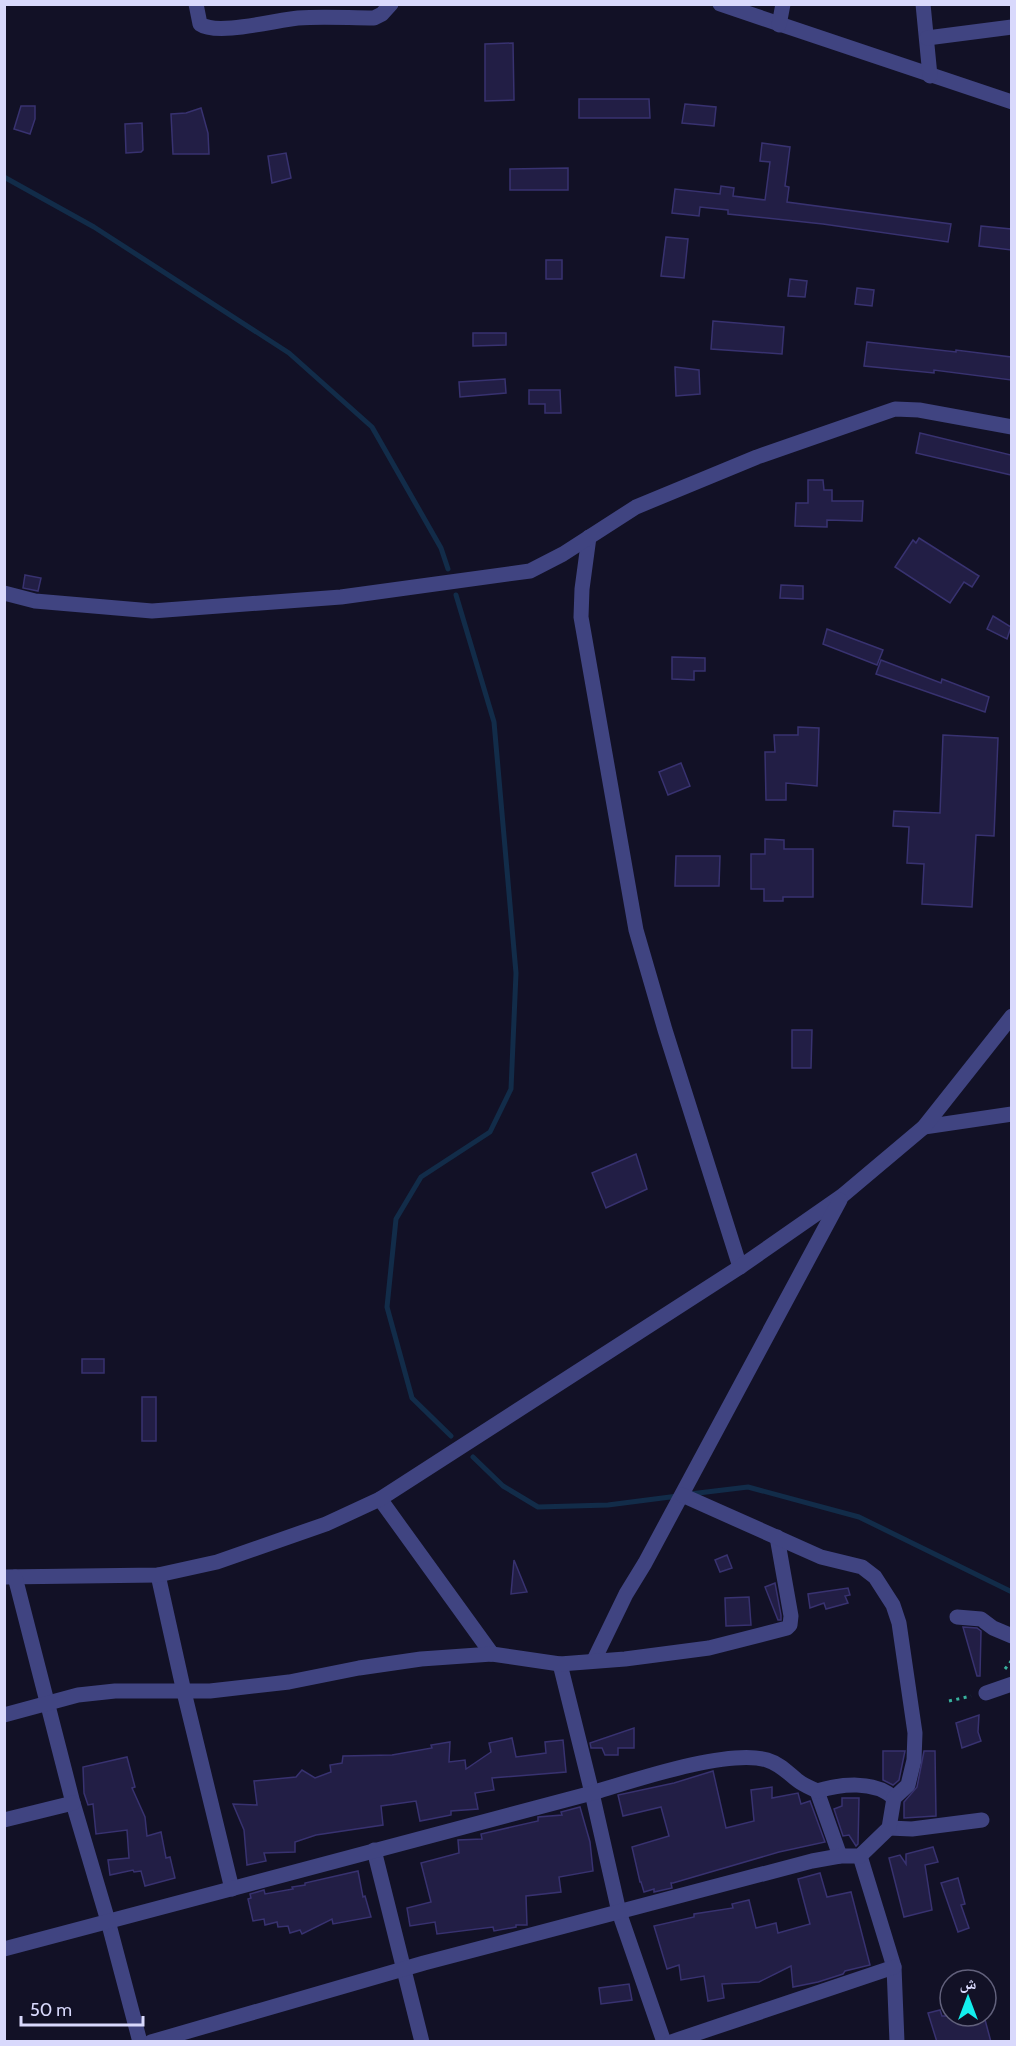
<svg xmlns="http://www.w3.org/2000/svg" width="1016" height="2046" font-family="Cabin,'Noto Naskh Arabic',sans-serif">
  <rect width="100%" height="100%" fill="#121126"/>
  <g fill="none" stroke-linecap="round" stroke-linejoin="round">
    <g stroke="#122c49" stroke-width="5">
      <polyline points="4,177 94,227 289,353 372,427 441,548 448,569"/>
      <polyline points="451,1436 412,1398 387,1307 396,1219 421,1177 490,1132 511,1089 516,973 494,722 456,595"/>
      <polyline points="473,1457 503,1486 538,1507 608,1505 678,1496"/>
      <polyline points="690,1494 748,1487 859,1517 1012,1592"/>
    </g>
  </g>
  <g fill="#221e45" stroke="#383270" stroke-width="1.5">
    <polygon points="513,43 514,100 485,101 485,44"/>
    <polygon points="579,99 649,99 650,118 579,118"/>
    <polygon points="685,104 716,107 714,126 682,123"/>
    <polygon points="21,106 35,106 35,119 30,134 14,129"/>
    <polygon points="201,108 208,133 209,154 173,154 171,114 186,113"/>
    <polygon points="142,123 143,150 141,152 126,153 125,124"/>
    <polygon points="762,143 790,147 785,186 789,187 787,202 951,224 948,242 823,224 728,214 728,210 700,207 699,216 672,213 675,189 720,194 721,186 734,188 733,196 765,200 770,162 760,161"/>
    <polygon points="286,153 291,178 272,183 268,156"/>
    <polygon points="568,168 568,190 510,190 510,169"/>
    <polygon points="981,226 1011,229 1011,250 979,246"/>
    <polygon points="666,237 688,239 684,278 661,276"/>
    <rect x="546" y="260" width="16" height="19"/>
    <polygon points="790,279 807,281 805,297 788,296"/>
    <polygon points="857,288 874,290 872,306 855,304"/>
    <polygon points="713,321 784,327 782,354 711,349"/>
    <polygon points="473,333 506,333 506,345 473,346"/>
    <polygon points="867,342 956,352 956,350 1011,357 1011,380 934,370 934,373 864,366"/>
    <polygon points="675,367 699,370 700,394 676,396"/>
    <polygon points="505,379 506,393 460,397 459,382"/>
    <polygon points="529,390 560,390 561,413 545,413 545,404 529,404"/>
    <polygon points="920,433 1011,455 1011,475 916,453"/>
    <polygon points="808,480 823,480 824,490 832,490 832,501 863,501 862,521 827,520 827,527 795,526 796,503 808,503"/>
    <polygon points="919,538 979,576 972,587 964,582 950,603 895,567 913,540 916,543"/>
    <polygon points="25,575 41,578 38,591 23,588"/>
    <polygon points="781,585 803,586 803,599 780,598"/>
    <polygon points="993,616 1011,627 1007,639 987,629"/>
    <polygon points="827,629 883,650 877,665 823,644"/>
    <polygon points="672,657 705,658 705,671 694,671 694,680 672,679"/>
    <polygon points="881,660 941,683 942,679 989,697 985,712 876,674"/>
    <polygon points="798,727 819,728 817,786 786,783 786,800 766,800 765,752 775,752 774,735 798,735"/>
    <polygon points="943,735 998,738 994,836 976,835 972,907 922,904 924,864 907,863 909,827 893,826 894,811 940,813"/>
    <polygon points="681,763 690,786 668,795 659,772"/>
    <polygon points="765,839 784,840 784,849 813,849 813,897 783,897 783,901 764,901 764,889 751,889 751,854 765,854"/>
    <polygon points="676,856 720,856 719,886 675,886"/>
    <polygon points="792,1030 812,1030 811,1068 792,1068"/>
    <polygon points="636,1154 647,1189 606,1208 592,1173"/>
    <rect x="82" y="1359" width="22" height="14"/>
    <rect x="142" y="1397" width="14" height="44"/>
    <polygon points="727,1555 732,1568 720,1572 715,1560"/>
    <polygon points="514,1560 527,1592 511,1594"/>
    <polygon points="775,1583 781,1615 781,1620 778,1620 765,1587"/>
    <polygon points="848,1588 850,1595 845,1596 848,1603 826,1609 824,1603 810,1608 808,1594"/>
    <polygon points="749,1597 751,1625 726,1626 725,1598"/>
    <polygon points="963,1627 977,1628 981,1631 980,1676 977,1676"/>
    <polygon points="979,1715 978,1732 981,1741 962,1748 956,1723"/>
    <polygon points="634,1728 634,1748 618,1748 618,1755 605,1755 602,1748 591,1748 590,1743"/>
    <polygon points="512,1738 516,1757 546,1753 545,1742 563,1740 566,1772 492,1778 494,1790 475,1793 478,1809 451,1811 451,1815 446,1816 420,1821 416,1801 381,1806 383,1825 316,1835 295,1842 295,1852 264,1853 266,1861 247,1865 244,1830 233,1804 257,1805 254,1781 296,1777 302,1770 315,1778 331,1772 330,1765 342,1763 343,1756 392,1755 432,1748 431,1745 450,1742 449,1762 465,1760 466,1769 491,1752 489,1743"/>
    <polygon points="883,1751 905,1751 899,1780 893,1785 883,1780"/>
    <polygon points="924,1751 935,1751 936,1816 904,1818 904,1802 917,1787"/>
    <polygon points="127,1757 135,1787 132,1788 145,1817 147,1836 161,1832 166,1858 170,1857 175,1878 145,1886 141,1871 134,1872 133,1870 110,1875 108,1860 129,1858 127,1830 96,1834 93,1804 88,1805 84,1793 83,1767"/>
    <polygon points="713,1771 726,1828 754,1821 751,1790 772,1787 772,1798 798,1793 801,1804 810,1801 825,1842 779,1852 673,1883 671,1883 672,1888 654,1892 654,1889 644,1892 641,1882 640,1882 632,1847 669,1836 661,1807 623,1816 618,1795 674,1783"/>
    <polygon points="842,1798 859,1798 858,1844 856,1846 849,1835 843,1836 834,1809 842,1806"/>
    <polygon points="580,1807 590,1842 593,1871 559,1877 561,1892 526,1896 527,1925 516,1925 516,1927 494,1931 493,1927 437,1934 435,1922 410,1926 407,1908 431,1902 421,1863 459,1853 458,1840 482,1839 481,1834 538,1821 538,1817 562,1815 561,1812"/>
    <polygon points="933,1847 938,1862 925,1865 932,1910 904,1917 889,1858 900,1855 906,1864 906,1854"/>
    <polygon points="358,1871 363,1897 365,1896 371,1917 333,1924 332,1919 302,1934 300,1930 290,1933 288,1926 278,1927 277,1922 265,1925 264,1919 253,1921 248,1899 251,1898 250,1894 264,1890 265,1894 293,1889 292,1887 305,1885 305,1883"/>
    <polygon points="820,1873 827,1897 851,1892 870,1965 845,1971 843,1974 818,1982 793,1987 791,1966 759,1982 722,1984 724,1998 708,2001 704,1976 681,1980 679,1965 667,1969 654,1926 694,1917 694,1914 733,1908 732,1904 749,1900 756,1928 776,1923 778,1933 810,1924 798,1879"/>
    <polygon points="958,1878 965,1904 961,1905 969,1928 958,1932 941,1883"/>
    <polygon points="629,1984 632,2000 601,2004 599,1988"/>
    <polygon points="940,2010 942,2016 984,2016 991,2042 937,2042 928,2013"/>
  </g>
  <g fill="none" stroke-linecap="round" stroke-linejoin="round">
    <g stroke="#38b19d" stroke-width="3" stroke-dasharray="3 4.5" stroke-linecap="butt">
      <polyline points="1005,1669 1012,1660"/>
      <polyline points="949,1701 971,1696"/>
    </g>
    <g stroke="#404481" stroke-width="15">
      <path d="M196 4 200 24C217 36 276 20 298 18 323 16 349 18 374 18L382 14 391 4"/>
      <polyline points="720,4 1012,102"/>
      <polyline points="923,4 930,76"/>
      <polyline points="779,25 783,4"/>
      <polyline points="927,38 1012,27"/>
      <polyline points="589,537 582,589 581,617 636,930 665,1030 740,1267"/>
      <polyline points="4,593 35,601 152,611 341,597 530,571 563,554 636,507 757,457 895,409 919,410 1012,427"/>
      <polyline points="924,1127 1012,1114"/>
      <polyline points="380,1499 492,1654"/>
      <polyline points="158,1575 184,1692 232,1889"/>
      <polyline points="4,1577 158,1575 217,1562 326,1524 380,1499 740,1267 842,1196 924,1127 1012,1016"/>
      <polyline points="15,1577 73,1803 108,1921 140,2042"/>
      <polyline points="957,1617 981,1619 993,1628 1012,1636"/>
      <polyline points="594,1660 626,1594 645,1563 840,1200"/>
      <polyline points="560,1664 592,1793 619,1912 664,2042"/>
      <polyline points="986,1693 1012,1684"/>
      <polyline points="4,1715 78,1695 115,1691 210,1691 289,1682 359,1668 421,1659 492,1654 560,1664 625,1659 709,1648 787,1628 790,1625 791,1616 777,1537"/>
      <polyline points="817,1791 840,1856"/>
      <polyline points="4,1820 73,1803"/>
      <polyline points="889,1828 912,1829 982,1820"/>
      <polyline points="374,1850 422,2042"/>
      <polyline points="860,1856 894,1967 897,2042"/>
      <path d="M4 1949 592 1793C632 1781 729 1748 767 1760 780 1764 787 1772 797 1780 803 1785 811 1788 817 1791 841 1784 874 1780 894 1798"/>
      <polyline points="151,2042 424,1963 812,1861 840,1856 860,1856 889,1828 894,1798 908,1785 914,1760 915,1733 899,1623 893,1605 875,1577 862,1567 821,1557 682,1495"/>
      <polyline points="671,2042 894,1967"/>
    </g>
  </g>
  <rect width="1016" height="2046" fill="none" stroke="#d9d9fc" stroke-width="12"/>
  <g transform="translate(968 1998)"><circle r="28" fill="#121126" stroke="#62617c" stroke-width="1.5"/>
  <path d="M0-4.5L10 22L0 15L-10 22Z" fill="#13eeed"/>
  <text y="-9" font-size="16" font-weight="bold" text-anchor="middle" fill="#d9d9fc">ش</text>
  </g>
  <path d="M21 2016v9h122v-9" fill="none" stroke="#d9d9fc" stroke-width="3"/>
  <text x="30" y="2016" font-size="18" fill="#d9d9fc" stroke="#121126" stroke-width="4.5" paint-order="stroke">50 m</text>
</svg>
